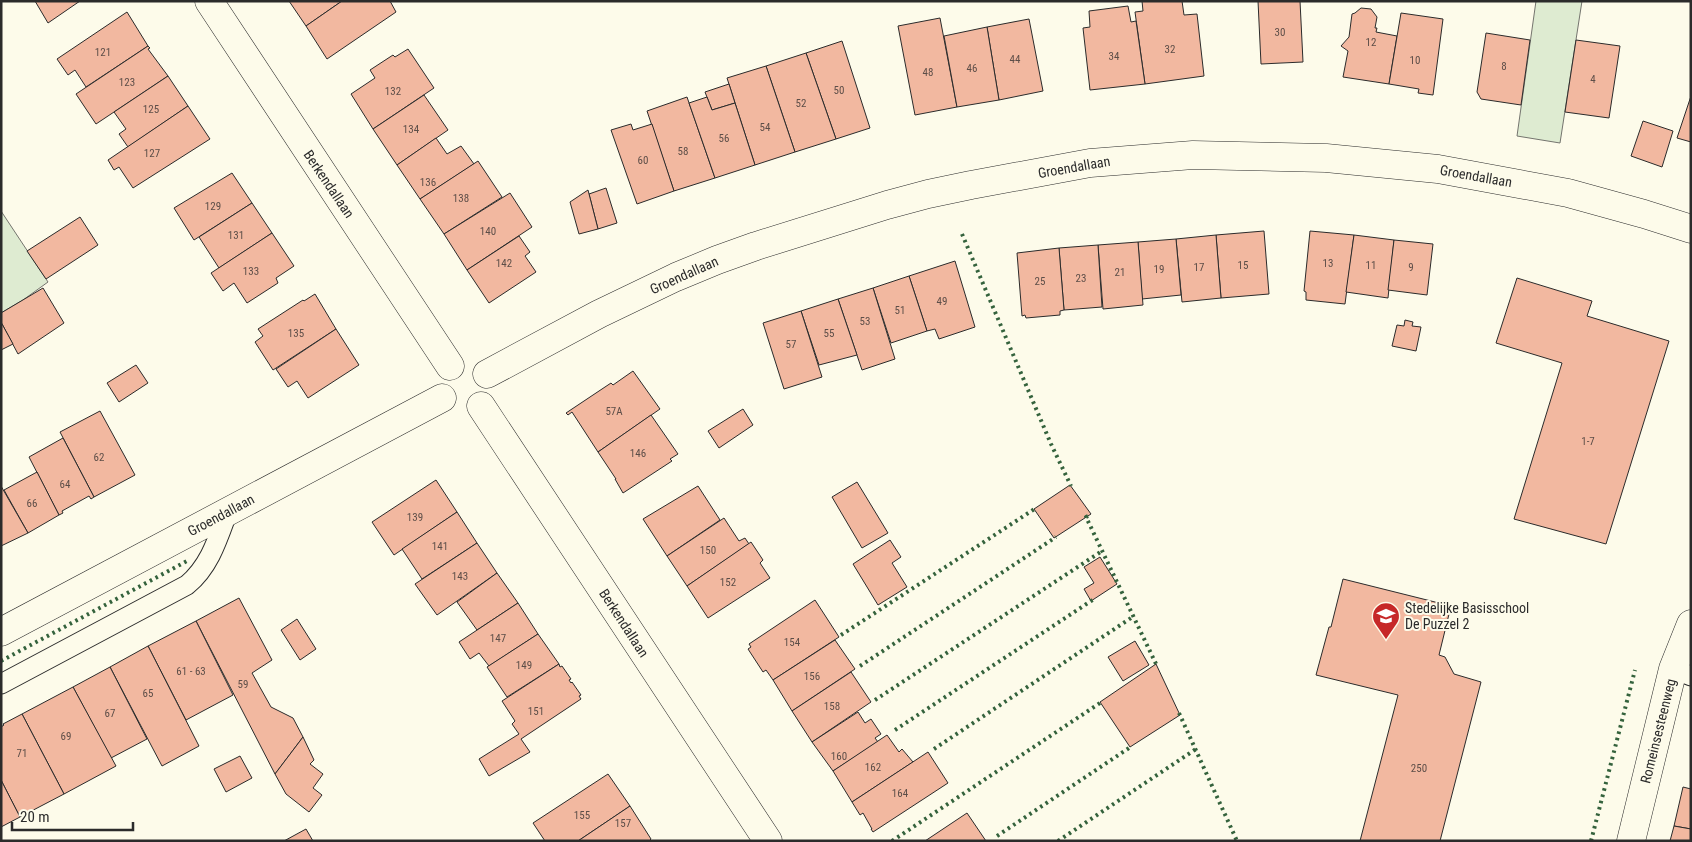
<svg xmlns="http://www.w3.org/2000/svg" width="1692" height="842" font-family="'Roboto Condensed',sans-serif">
  <rect width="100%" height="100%" fill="#fdfbea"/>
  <g fill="#deebd1" stroke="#74746e">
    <polygon points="1536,1 1582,1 1560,143 1517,136"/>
    <polygon points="1,211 48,282 23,300 1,313"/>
  </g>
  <g fill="#f2b8a0" stroke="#2b2b2b">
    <polygon points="35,1 80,1 48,23"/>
    <polygon points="289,1 342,1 306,26"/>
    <polygon points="342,1 390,1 396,12 327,59 306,26"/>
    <polygon points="1142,1 1182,1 1184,15 1197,14 1204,76 1145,84 1135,12 1143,11"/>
    <polygon points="1258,1 1300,1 1303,62 1261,64"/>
    <polygon points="1128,6 1131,22 1136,21 1145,84 1090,90 1083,28 1090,27 1089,11"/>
    <polygon points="1361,8 1371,9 1377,17 1375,28 1377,28 1376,32 1397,36 1389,84 1343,77 1348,51 1341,46 1349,37 1352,14 1355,13"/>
    <polygon points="127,12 148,46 86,87 75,70 68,75 57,59"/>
    <polygon points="1401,13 1443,19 1433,95 1418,93 1419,89 1389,84"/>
    <polygon points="940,18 957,107 915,115 898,26"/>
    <polygon points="1029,19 1043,91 999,100 987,27"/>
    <polygon points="987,27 999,100 957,107 944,36"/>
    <polygon points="1486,33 1530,40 1521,105 1481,99 1477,92"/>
    <polygon points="1576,40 1620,46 1609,118 1565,112"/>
    <polygon points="842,41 870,128 836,139 806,53"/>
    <polygon points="148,46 150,48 148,49 168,76 96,124 76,94"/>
    <polygon points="408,49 434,88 373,129 351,94 375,78 370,70 393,55 395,57"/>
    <polygon points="806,53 836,139 795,152 766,66"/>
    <polygon points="766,66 795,152 755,165 727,78"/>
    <polygon points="168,76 188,106 128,147 119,134 126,129 114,112"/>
    <polygon points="729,84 735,103 712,110 705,92"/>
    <polygon points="424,95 448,130 397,165 373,129"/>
    <polygon points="1691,96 1691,142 1677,138"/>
    <polygon points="687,97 715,178 674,191 647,111"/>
    <polygon points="707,97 712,110 735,103 755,165 715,178 689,103"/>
    <polygon points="188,106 210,139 133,188 119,167 114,170 108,160"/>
    <polygon points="1643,121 1673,131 1662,167 1631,156"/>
    <polygon points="631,124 633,130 652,124 674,191 637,204 611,130"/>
    <polygon points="436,138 447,154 461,146 474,164 420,199 397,165"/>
    <polygon points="478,161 502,197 444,234 420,199"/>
    <polygon points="232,173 252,203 194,240 174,208"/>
    <polygon points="606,188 617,223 598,229 589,194"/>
    <polygon points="588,190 598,229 579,234 570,202"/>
    <polygon points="510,193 532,227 467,270 444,234"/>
    <polygon points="252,203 272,233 219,268 199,237"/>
    <polygon points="80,217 98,245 46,279 27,251"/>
    <polygon points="1264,231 1269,294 1221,298 1216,235"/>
    <polygon points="1310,231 1354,235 1345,304 1306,300 1306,292 1304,291"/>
    <polygon points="272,233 294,266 276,278 278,283 247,303 234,283 223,291 211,273"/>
    <polygon points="1216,235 1221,298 1182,302 1176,239"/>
    <polygon points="1354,235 1394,240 1388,298 1346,292"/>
    <polygon points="519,236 530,252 525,256 536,272 489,303 467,270"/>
    <polygon points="1176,239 1181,295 1142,299 1138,242"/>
    <polygon points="1394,240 1433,244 1427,295 1388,290"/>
    <polygon points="1138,242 1143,305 1103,309 1098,245"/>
    <polygon points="1098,245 1102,307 1064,310 1059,248"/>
    <polygon points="1059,248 1064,310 1060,311 1060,315 1026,318 1025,315 1022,316 1017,253"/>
    <polygon points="955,261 975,327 939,339 935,329 927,331 909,276"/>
    <polygon points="909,276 927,331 891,343 873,288"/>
    <polygon points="1517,278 1592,301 1587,316 1669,341 1606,544 1514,519 1562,363 1496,343"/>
    <polygon points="43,288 64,323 18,354 1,322 1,313"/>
    <polygon points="873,288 895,359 862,370 838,299"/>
    <polygon points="315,294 336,329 273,370 255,342 263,336 258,329 303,300 304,301"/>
    <polygon points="838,299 857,355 819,365 801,311"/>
    <polygon points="801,311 822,377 784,389 763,323"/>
    <polygon points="1405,320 1413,322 1412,326 1421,327 1416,351 1392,346 1397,325 1404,326"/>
    <polygon points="2,324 13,344 1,350 1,325"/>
    <polygon points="336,329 359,365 308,398 297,381 288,387 276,369"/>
    <polygon points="136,365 148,383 119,402 107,383"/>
    <polygon points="633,371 660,409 598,452 572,412 568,415 566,413 611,383 613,385"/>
    <polygon points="743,409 753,425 719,448 708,431"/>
    <polygon points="100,411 135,475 94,497 60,432"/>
    <polygon points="651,415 678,454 670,459 672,461 623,493 615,479 616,479 598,452"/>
    <polygon points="63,438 94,497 91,499 89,496 62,511 63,513 59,515 29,457"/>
    <polygon points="37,472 59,515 28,533 4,490"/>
    <polygon points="436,480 457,512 394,555 372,522"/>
    <polygon points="857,482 888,533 862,548 832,497"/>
    <polygon points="1070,485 1091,514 1054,538 1034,509"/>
    <polygon points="1,486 28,533 1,546"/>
    <polygon points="698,486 720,520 667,556 643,519"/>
    <polygon points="457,512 477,543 422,579 402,549"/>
    <polygon points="724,518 739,541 745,538 749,544 687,586 667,556"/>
    <polygon points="890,540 901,557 892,563 907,587 878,605 853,564"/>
    <polygon points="751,542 763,560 760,563 770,578 708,618 687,586"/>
    <polygon points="477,543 497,573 437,615 415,584"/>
    <polygon points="1100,557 1117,584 1091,601 1084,589 1094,583 1084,567"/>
    <polygon points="497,573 518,603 477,630 457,602"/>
    <polygon points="1343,579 1451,606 1439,655 1445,657 1454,674 1481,682 1440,841 1360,841 1398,695 1316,675 1329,627 1331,627"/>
    <polygon points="239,598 272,660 252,673 271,707 293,718 303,737 275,774 196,621"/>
    <polygon points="815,600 839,637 773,680 766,670 763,672 748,649 751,647 749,644"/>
    <polygon points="518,603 538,634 489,666 479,653 470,659 459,642"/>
    <polygon points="297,619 316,649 300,660 281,630"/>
    <polygon points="196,621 233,695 186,720 148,646"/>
    <polygon points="538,634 559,664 507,697 487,667"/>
    <polygon points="835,640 855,669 792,711 773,680"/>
    <polygon points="1135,641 1149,665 1123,681 1108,657"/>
    <polygon points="148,646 199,746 162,766 110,667"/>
    <polygon points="559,664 560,667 562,666 571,679 569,680 571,683 572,682 581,695 579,696 581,699 521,739 530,752 489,776 479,759 519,734 512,724 515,721 502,701"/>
    <polygon points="1156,664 1180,715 1130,747 1100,702"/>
    <polygon points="110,667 147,739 111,758 73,687"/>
    <polygon points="851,672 871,702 812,742 792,711"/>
    <polygon points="73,687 116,766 64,794 22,714"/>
    <polygon points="858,712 865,723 871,719 881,734 875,738 878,742 833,771 812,742"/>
    <polygon points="22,714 64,794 20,817 1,780 1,727 4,725 3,724"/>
    <polygon points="887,735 899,752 902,749 913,762 852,802 833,771"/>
    <polygon points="303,737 314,760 310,764 323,774 313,788 322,795 309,812 286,794 275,774"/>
    <polygon points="928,752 948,783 873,832 871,829 872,829 863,813 860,815 852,802"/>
    <polygon points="240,756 252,778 226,792 214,769"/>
    <polygon points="608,774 630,806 578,841 545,841 533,823"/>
    <polygon points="1,780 20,817 1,827"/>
    <polygon points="1683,787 1691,789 1691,829 1674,826"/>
    <polygon points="630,806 651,839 649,841 578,841"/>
    <polygon points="967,813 986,841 925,841"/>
    <polygon points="1674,826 1691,829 1691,841 1670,841"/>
    <polygon points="306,829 313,841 284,841"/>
  </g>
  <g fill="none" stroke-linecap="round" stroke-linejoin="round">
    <g stroke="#2b2b2b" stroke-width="21">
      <g id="lane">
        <polyline points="1673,669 1691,676"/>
        <path d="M1 684 187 585C210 566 218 538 228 511"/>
      </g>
    </g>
    <g stroke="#2b2b2b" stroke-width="29">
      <g id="street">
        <polyline points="209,1 450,366"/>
        <polyline points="487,374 599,314 676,277 717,260 756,246 887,205 928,194 971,185 1090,163 1193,155 1326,158 1438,169 1568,193 1644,214 1691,229"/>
        <polyline points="481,406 768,841"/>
        <polyline points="1,632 442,398"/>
        <polyline points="1631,841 1673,669 1691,624"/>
      </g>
    </g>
    <use href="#lane" stroke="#fdfbea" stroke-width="19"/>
    <use href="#street" stroke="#fdfbea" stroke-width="28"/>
    <g stroke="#34623c" stroke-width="4" stroke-dasharray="2.5 4" stroke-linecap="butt">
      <polyline points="962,234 1051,444 1071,486"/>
      <polyline points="1088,516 1086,517 1157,666"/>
      <polyline points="841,635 1036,508"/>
      <polyline points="1,661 187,561"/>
      <polyline points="860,666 1056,537"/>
      <polyline points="875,700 1102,551"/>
      <polyline points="1179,713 1237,841"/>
      <polyline points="895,730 1094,599"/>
      <polyline points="934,749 1134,616"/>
      <polyline points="997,836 1132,746"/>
      <polyline points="892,841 1103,701"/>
      <polyline points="1058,841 1196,749"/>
      <polyline points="1591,841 1635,670"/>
    </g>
  </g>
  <defs>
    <g id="school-pin" transform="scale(1.4375)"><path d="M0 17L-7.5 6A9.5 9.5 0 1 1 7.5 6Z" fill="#c62828" stroke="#fdfbea"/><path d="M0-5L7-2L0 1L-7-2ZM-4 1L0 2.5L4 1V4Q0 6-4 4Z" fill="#fff"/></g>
  </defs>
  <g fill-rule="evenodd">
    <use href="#school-pin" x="1386" y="616"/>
  </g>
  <g text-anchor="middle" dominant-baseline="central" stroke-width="4" stroke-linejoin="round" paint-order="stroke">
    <g font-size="11" fill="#5d4e48">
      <text x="1280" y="32">30</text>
      <text x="1371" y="42">12</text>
      <text x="1170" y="49">32</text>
      <text x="103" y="52">121</text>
      <text x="1114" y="56">34</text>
      <text x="1015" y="59">44</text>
      <text x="1415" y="60">10</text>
      <text x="1504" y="66">8</text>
      <text x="972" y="68">46</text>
      <text x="928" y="72">48</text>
      <text x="1593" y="79">4</text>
      <text x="127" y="82">123</text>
      <text x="839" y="90">50</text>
      <text x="393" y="91">132</text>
      <text x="801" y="103">52</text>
      <text x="151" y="109">125</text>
      <text x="765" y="127">54</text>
      <text x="411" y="129">134</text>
      <text x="724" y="138">56</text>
      <text x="683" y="151">58</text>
      <text x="152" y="153">127</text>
      <text x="643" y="160">60</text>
      <text x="428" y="182">136</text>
      <text x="461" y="198">138</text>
      <text x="213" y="206">129</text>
      <text x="488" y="231">140</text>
      <text x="236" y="235">131</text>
      <text x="504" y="263">142</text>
      <text x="1328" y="263">13</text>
      <text x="1243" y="265">15</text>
      <text x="1371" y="265">11</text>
      <text x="1199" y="267">17</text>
      <text x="1411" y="267">9</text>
      <text x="1159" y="269">19</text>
      <text x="251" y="271">133</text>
      <text x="1120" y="272">21</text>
      <text x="1081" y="278">23</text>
      <text x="1040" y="281">25</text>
      <text x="942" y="301">49</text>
      <text x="900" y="310">51</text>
      <text x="865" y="321">53</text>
      <text x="296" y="333">135</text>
      <text x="829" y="333">55</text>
      <text x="791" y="344">57</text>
      <text x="614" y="411">57A</text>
      <text x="1588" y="441">1-7</text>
      <text x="638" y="453">146</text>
      <text x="99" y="457">62</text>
      <text x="65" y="484">64</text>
      <text x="32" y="503">66</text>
      <text x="415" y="517">139</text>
      <text x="440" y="546">141</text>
      <text x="708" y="550">150</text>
      <text x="460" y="576">143</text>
      <text x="728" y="582">152</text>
      <text x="498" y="638">147</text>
      <text x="792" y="642">154</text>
      <text x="524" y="665">149</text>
      <text x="191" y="671">61 - 63</text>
      <text x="812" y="676">156</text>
      <text x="243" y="684">59</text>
      <text x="148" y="693">65</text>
      <text x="832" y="706">158</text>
      <text x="536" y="711">151</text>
      <text x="110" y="713">67</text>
      <text x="66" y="736">69</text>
      <text x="22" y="753">71</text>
      <text x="839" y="756">160</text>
      <text x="873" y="767">162</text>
      <text x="1419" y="768">250</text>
      <text x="900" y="793">164</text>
      <text x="582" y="815">155</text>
      <text x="623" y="823">157</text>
    </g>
    <g font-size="14" fill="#2b2b2b" stroke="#fdfbea">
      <text transform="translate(1074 167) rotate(-10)">Groendallaan</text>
      <text transform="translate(1476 176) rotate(10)">Groendallaan</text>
      <text transform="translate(329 184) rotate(56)">Berkendallaan</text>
      <text transform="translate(684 275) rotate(-24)">Groendallaan</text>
      <text transform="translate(221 515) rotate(-28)">Groendallaan</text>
      <text transform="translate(624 623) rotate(57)">Berkendallaan</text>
      <text transform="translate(1658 731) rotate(-76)">Romeinsesteenweg</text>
    </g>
    <g font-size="14" fill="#2b2b2b" stroke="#fdfbea" text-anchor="start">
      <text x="1405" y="608">Stedelijke Basisschool<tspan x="1405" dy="16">De Puzzel 2</tspan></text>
    </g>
  </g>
  <rect width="1692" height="842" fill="none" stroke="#2b2b2b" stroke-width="5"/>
  <path d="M12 822v8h121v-8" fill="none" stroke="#2b2b2b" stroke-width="2.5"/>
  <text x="20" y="822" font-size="15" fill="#2b2b2b" stroke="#fdfbea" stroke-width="4" paint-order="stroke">20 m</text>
</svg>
